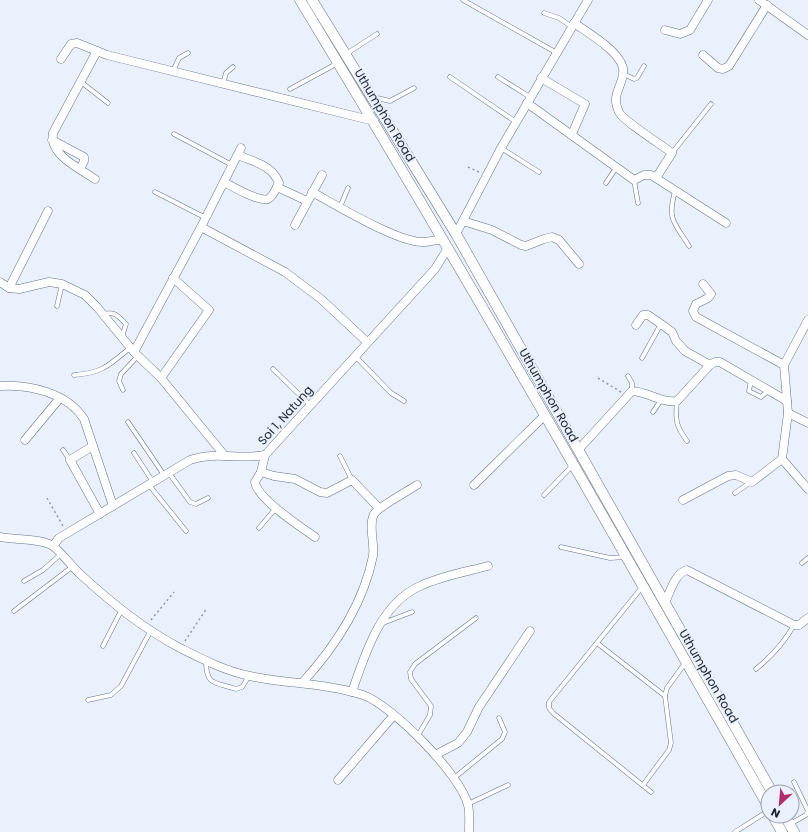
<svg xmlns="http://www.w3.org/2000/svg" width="808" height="832" font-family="Poppins,sans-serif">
  <rect width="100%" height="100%" fill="#eaf1fd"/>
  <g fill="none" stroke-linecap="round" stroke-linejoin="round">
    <g stroke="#63738d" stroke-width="5">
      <g id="service">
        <polyline points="463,0 557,53"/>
        <polyline points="544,13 559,18 572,27"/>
        <polyline points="346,54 377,34"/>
        <polyline points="173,71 179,58 188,53"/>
        <polyline points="624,74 634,79 637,78 644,66"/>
        <polyline points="450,77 516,122"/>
        <polyline points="498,77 530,97"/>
        <polyline points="81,82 108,103"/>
        <polyline points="223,84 226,73 233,67"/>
        <polyline points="290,89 338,63"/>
        <polyline points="373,97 390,101 414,88"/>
        <polyline points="174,134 232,165"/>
        <polyline points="501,148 539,172"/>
        <polyline points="672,153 711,104"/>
        <polyline points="634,180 638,203"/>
        <polyline points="606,183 616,168"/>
        <path d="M675 191C667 220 674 222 689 246"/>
        <polyline points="155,192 206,218"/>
        <polyline points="340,207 348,188"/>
        <polyline points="57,306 62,284"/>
        <path d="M103 314C115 311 118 316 126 324L122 337"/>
        <polyline points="355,356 391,393 404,401"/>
        <polyline points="642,358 661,324"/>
        <polyline points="273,369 310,405"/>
        <path d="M74 375C103 373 109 365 130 348"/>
        <polyline points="628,376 632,383 632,391"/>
        <polyline points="751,380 749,391 761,397 769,390"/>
        <polyline points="123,390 119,381 121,374 138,356"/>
        <path d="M677 401C675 420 676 426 687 441"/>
        <polyline points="653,412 661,400"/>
        <polyline points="128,422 164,475"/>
        <polyline points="63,450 70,460"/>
        <polyline points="134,453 153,482"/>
        <polyline points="340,456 352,480"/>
        <polyline points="169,473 190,502 196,504 208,498"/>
        <polyline points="149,485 186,531"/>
        <polyline points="735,493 751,482"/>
        <polyline points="544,495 572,466"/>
        <polyline points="259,528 276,508"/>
        <polyline points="561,547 610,558 626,557"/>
        <polyline points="802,563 808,558"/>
        <polyline points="24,581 43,570 61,554"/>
        <polyline points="643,586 549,702 549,708 553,713 651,792"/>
        <polyline points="14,611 72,567"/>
        <polyline points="383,623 412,612"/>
        <polyline points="597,643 665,696"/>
        <polyline points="103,646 121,611"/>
        <path d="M206 661C206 686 215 682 236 689L242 687 249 676"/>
        <path d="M756 669C772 656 784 643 794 625"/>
        <polyline points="88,700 111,695 121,686 150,632"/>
        <polyline points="417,737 430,715 431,706 411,679 410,672 415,664 476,618"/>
        <polyline points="454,778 502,739 505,732 499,718"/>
        <polyline points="643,785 669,750 671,743 665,696 667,688 685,663"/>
        <polyline points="468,804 508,785"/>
        <polyline points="790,824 806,815 808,811 794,782"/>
        <polyline points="735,832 768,811"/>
      </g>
    </g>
    <g stroke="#63738d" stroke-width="9">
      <g id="minor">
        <polyline points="759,0 808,35"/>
        <path d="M574 23C588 33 627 55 623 74 621 89 611 95 619 112 622 120 663 146 672 153L656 178"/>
        <polyline points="665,30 680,34 690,30 708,0"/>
        <polyline points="703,55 718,68 723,69 729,66 767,5"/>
        <polyline points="61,59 71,44 77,43 107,55 374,121"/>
        <polyline points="541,78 585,104 572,134"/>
        <polyline points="527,103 634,180 644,175 651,175 726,223"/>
        <polyline points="52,140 84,157 84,161 80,169"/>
        <path d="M95 179C79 168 49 155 53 133L97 51"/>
        <path d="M224 182C233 187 259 202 268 199 274 196 276 188 279 183 272 165 254 162 238 155"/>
        <polyline points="277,187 307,201"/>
        <path d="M312 192C336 205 397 242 422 242 428 242 436 240 443 239"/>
        <polyline points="463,221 492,230 521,245 526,246 544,239 552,237 559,240 579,264"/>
        <polyline points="295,225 322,175"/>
        <polyline points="201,227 285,272 321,299 367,342"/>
        <polyline points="456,234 501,148 588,0"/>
        <polyline points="0,282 9,288 19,289 49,282 62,284 85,295 97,307 134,352 161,378 225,456"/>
        <polyline points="703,284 711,294 708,298 696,304 693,311 696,317 784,365"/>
        <polyline points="9,288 48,211"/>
        <polyline points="808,320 784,365 788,413 782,459 808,489"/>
        <polyline points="636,325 643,315 648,315 661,324 672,332 676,341 685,351 710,365"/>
        <polyline points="134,352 201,227 241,148"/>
        <polyline points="161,378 209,310 173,278"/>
        <path d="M0 386C30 384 67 393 84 419L113 506"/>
        <polyline points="788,413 808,423"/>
        <polyline points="25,440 60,398"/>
        <polyline points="93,446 70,460 100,514"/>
        <path d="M579 449 632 391C649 392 660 403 677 401L710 365 715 362H720L787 401"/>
        <path d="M265 455 261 472 255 482C257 499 301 527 315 537"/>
        <polyline points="261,472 274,476 295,479 320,492 327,493 352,480 379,508"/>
        <polyline points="474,485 545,415"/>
        <polyline points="683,500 728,476 736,475 752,482 782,459"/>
        <path d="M0 537C14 540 42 538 53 546 63 554 71 566 81 575 112 603 142 628 180 648 202 659 225 671 250 676 287 684 327 683 363 695 392 705 461 775 468 805 470 813 469 823 469 832"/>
        <path d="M53 546 59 538 190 460C215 451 240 460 265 455L435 269 448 248"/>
        <path d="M665 603C670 592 675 573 687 570L794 625H799L808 618"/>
        <path d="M302 683C335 647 363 605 373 556 375 543 368 526 374 514 378 507 408 491 417 485"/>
        <path d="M352 692C365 654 380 604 420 586 441 576 465 572 488 566"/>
        <polyline points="435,755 458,743 467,732 479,707 530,631"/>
        <polyline points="338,780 394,715"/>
      </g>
    </g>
    <g stroke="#63738d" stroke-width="11">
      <g id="tertiary">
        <path d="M300 0C461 266 615 536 768 806"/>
        <polyline points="312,0 456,234 772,792"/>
        <polyline points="773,816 782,832"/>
        <polyline points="785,816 794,832"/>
      </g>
    </g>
    <g stroke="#9097a2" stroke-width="1.5" stroke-dasharray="2 3" stroke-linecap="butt">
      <polyline points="468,167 479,172"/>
      <polyline points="598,378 621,392"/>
      <polyline points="47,498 63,526"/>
      <polyline points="151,620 174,592"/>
      <polyline points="185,641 207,608"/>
    </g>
    <use href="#service" stroke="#fff" stroke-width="4"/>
    <use href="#minor" stroke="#fff" stroke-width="8"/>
    <use href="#tertiary" stroke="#fff" stroke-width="10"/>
  </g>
  <g text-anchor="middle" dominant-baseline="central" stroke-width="4" stroke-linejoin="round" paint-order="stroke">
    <g font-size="12" fill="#202631" stroke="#eaf1fd">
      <text transform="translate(385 115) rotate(59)">Uthumphon Road</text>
      <text transform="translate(549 395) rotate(60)">Uthumphon Road</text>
      <text transform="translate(285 415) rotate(-48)">Soi 1, Natung</text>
      <text transform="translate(709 676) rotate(60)">Uthumphon Road</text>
    </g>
  </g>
  <g transform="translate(780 804) rotate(206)"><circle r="19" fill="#eaf1fd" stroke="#99a0ab"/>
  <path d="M0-3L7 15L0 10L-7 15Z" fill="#b42c6c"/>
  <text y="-6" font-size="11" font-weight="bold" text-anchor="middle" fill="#202631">N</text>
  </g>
</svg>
